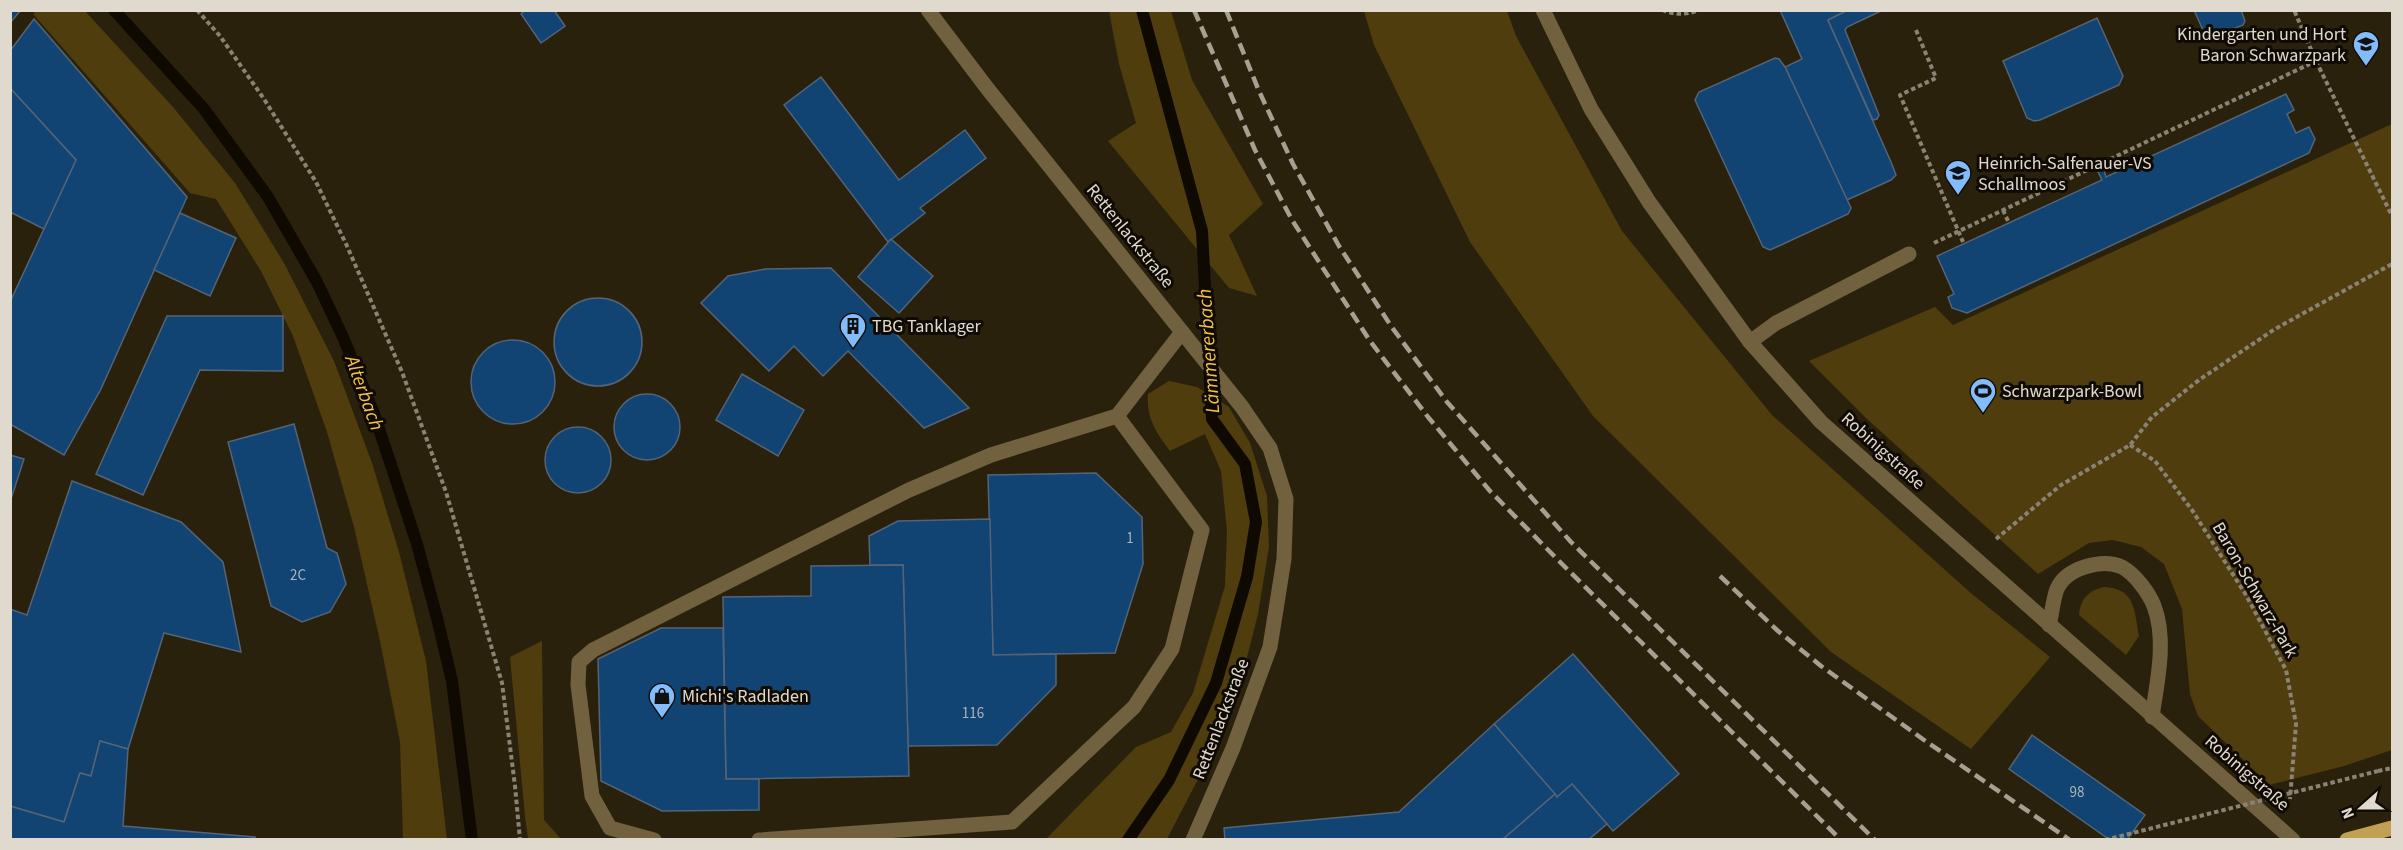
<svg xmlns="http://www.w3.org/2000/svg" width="2403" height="850" font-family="'Source Sans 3',sans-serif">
  <rect width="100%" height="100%" fill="#2a210d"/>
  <g fill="#4f3d0e">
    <polygon points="34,11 85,11 173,107 235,183 284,263 334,361 372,463 399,552 426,661 447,839 403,839 400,742 380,641 354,527 327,432 293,336 261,271 216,199 190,193 34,15"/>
    <polygon points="1109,11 1171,11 1192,80 1263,204 1229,235 1257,296 1229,288 1108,141 1136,123 1119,64"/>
    <polygon points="1364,11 1507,11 1516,36 1622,231 1772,415 1972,594 2050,657 1971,749 1831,652 1593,416 1470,242 1374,45"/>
    <polygon points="2392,124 2392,750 2344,766 2269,785 2198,716 2190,694 2182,609 2164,564 2141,547 2113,540 2089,543 2038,574 1866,418 1809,361 1935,307 1953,325"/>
    <path d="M1169 381 1197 387 1229 407 1250 443 1267 496 1269 547 1258 614 1242 677 1208 760 1167 839H1046L1136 747 1171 732 1193 693 1225 586 1227 531 1221 471 1205 434 1170 451C1156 433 1146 417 1148 394Z"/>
    <path d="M2104 587C2136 589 2134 610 2139 636L2126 655 2079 615C2081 598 2088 591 2104 587Z"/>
    <polygon points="542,641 544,820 561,839 528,839 525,816 510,657"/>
  </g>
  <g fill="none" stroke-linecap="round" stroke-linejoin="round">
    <g stroke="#0f0a01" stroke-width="12">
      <polyline points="114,10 204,109 268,197 317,282 343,337 374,414 395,477 417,544 437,618 452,681 472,840"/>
      <polyline points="1128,840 1169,780 1216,683 1247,577 1256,522 1245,464 1212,419 1202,231 1142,10"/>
    </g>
  </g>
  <g fill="#114373" stroke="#546476" stroke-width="1.5">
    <polygon points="10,10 21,10 10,23"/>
    <polygon points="526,10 554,10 565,26 541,43 521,14"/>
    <polygon points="1780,10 1848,10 1828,20 1891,162 1896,175 1891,180 1847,200 1785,67 1802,59"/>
    <polygon points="1848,10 1883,10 1847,27 1845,30 1879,115 1877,119 1873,120 1828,20"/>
    <polygon points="2194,10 2241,10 2245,21 2243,25 2214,36 2208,35 2203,30"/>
    <polygon points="2097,18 2123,76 2119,85 2040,120 2034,121 2027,118 2003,61"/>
    <polygon points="34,19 187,197 101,389 64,455 10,424 10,302 76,160 10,88 10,51"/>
    <polygon points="1775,58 1779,59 1785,67 1851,208 1848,214 1770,250 1763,247 1695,100 1699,92"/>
    <polygon points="821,77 899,180 965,130 986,158 920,208 925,213 888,242 784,105"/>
    <polygon points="10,88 76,160 44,229 10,212"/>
    <polygon points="2286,94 2294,110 2287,114 2296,133 2309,127 2315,139 2309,153 1967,313 1952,308 1948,297 1954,294 1937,256 2102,180 2098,172 2104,170 2106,177"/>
    <polygon points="180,213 236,238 210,296 154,270"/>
    <polygon points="891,239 933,276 899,313 858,277"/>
    <polygon points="831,268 969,408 924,428 848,351 823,376 794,346 769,371 701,303 728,276 765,269"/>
    <circle cx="598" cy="342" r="44"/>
    <polygon points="167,316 283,316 283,371 200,370 143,495 96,474"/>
    <circle cx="513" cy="382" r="42"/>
    <polygon points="742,374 804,410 778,456 716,420"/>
    <circle cx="647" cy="427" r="33"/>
    <polygon points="294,424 327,548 337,553 346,584 330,612 302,622 271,606 228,442"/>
    <circle cx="578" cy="460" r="33"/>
    <polygon points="10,455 24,459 10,502"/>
    <polygon points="1096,473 1142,517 1143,564 1115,653 993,655 988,475"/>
    <polygon points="72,481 181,522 223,562 241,652 164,633 128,749 100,741 91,776 80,773 64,822 10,806 10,609 27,615"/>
    <polygon points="990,519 993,655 1056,654 1056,685 997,745 908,746 903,565 870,565 869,536 898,521"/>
    <polygon points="903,565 909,776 726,779 723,597 811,596 811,566"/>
    <polygon points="661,628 723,628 726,779 759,779 759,810 662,811 601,781 598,659"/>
    <polygon points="1573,654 1679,774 1613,831 1572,784 1557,797 1494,724"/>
    <polygon points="1494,724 1555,794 1502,840 1225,840 1224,828 1399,812"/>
    <polygon points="2032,735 2145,815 2127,840 2110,840 2009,769"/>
    <polygon points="100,741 128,749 123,826 255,837 255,840 10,840 10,806 64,822 80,773 91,776"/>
    <polygon points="1572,784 1607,824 1588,840 1502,840 1555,794 1557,797"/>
  </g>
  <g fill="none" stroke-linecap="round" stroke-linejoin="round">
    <g stroke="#8a8273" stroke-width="4" stroke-dasharray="4.5 3" stroke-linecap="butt">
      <polyline points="197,10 220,36 264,99 316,182 347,246 402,372 446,492 502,683 515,786 520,840"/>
      <path d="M1662 10C1675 15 1686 15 1700 10"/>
      <polyline points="1916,30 1936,78 1900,95 1963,242"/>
      <polyline points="2316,61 2392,216"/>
      <polyline points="2003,210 2008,221"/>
      <polyline points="1934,243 2316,61 2294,10"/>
      <polyline points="2130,445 2155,461 2192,510 2246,595 2286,670 2296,724 2290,799"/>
      <polyline points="1996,539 2061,485 2130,445 2152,417 2199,380 2275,329 2392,264"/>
      <polyline points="2378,771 2392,768"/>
    </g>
    <g stroke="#71613e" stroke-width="15">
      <polyline points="928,10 987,88 1242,407 1270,448 1286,499 1284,559 1270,647 1233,748 1193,840"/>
      <polyline points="1543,10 1591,109 1649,202 1750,342 1821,422 2293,840"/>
      <polyline points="1750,342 1776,323 1909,254"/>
      <path d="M2049 625C2052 614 2053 599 2057 589 2066 568 2102 558 2122 567 2135 574 2149 593 2154 606 2167 640 2157 682 2152 717"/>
      <polyline points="654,840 610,828 592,796 578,685 579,662 593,650 909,490 991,455 1117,416 1182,332"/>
      <polyline points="759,840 1012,822 1134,707 1172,649 1202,530 1117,416"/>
    </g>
    <polyline stroke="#c0a053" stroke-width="15" points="2347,840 2392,828"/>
    <g stroke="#a7a092" stroke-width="4.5" stroke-dasharray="12 6" stroke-linecap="butt">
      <polyline points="1194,10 1255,150 1292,220 1370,341 1428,417 1490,491 1559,561 1841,840"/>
      <polyline points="1226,10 1259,91 1293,164 1339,246 1391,326 1447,402 1571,542 1875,840"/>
      <polyline points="1720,576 1778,631 1821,666 1924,740 2070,840"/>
    </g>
    <polyline stroke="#8a8273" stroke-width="4" stroke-dasharray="4.5 3" stroke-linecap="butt" points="2105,840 2378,771"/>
  </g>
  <defs>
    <g id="school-pin" transform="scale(1.35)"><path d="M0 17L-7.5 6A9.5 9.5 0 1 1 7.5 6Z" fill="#83bcfb" stroke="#0f0b04"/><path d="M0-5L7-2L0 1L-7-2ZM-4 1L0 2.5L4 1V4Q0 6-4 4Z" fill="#111"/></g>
    <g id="building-pin" transform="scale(1.35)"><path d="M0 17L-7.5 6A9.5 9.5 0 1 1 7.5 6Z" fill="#83bcfb" stroke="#0f0b04"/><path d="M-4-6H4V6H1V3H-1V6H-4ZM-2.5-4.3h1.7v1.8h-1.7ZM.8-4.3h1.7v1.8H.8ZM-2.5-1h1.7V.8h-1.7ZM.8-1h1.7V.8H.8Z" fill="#111"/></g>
    <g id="stadium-pin" transform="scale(1.35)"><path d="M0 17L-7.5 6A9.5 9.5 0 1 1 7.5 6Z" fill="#83bcfb" stroke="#0f0b04"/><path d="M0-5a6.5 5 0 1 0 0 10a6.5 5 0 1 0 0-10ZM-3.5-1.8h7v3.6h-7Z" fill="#111"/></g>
    <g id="shop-pin" transform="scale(1.35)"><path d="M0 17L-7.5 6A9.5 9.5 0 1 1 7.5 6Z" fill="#83bcfb" stroke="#0f0b04"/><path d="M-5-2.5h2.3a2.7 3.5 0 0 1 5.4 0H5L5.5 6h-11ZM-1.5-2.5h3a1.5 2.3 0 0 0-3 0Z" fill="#111"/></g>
  </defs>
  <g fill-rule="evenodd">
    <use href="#school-pin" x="2366" y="44"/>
    <use href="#school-pin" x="1958" y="173"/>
    <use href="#building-pin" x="853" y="326"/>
    <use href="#stadium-pin" x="1983" y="391"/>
    <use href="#shop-pin" x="662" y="696"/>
  </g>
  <g text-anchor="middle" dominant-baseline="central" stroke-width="6" stroke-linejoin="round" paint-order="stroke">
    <g font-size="15" fill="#acb4b7">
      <text x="1130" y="538">1</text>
      <text x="298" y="575">2C</text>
      <text x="973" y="713">116</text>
      <text x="2077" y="792">98</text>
    </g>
    <g font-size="18" fill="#e0dace" stroke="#0f0b04" text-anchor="start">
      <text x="2346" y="34" text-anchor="end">Kindergarten und Hort<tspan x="2346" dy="21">Baron Schwarzpark</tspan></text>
      <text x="1978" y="163">Heinrich-Salfenauer-VS<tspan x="1978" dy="21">Schallmoos</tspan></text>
      <text x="872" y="326">TBG Tanklager</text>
      <text x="2002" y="391">Schwarzpark-Bowl</text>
      <text x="682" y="696">Michi's Radladen</text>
    </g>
    <g font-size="18" fill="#e0dace" stroke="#0f0b04">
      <text transform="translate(1130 236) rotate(51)">Rettenlackstraße</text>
      <text transform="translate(1883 451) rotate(42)">Robinigstraße</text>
      <text transform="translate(2255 590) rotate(60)">Baron-Schwarz-Park</text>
      <text transform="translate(1221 719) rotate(-69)">Rettenlackstraße</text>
      <text transform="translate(2247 773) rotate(41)">Robinigstraße</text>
    </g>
    <g font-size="20" font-style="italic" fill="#f5c33f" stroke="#0f0b04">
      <text transform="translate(1209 351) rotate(-94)">Lämmererbach</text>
      <text transform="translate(364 393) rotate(70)">Alterbach</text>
    </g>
  </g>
  <rect width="2403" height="850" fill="none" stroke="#e0dace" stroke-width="24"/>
  <g transform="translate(2361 808) rotate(249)" stroke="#0f0b04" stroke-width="4.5" paint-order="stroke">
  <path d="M0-4.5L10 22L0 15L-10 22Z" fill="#e0dace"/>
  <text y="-9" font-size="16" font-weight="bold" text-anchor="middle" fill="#e0dace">N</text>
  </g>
</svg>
